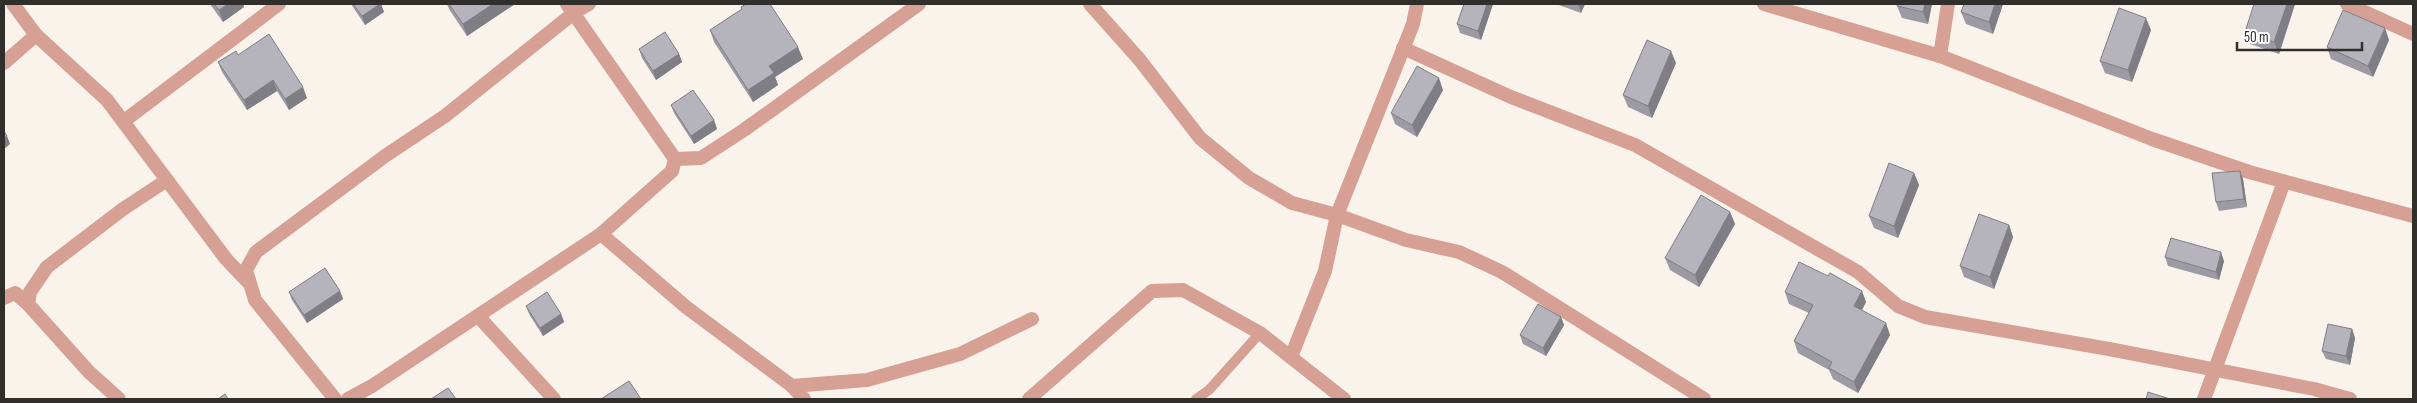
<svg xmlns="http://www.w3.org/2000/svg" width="2417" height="403" font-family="'Sofia Sans Condensed',sans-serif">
  <rect width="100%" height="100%" fill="#f9f3eb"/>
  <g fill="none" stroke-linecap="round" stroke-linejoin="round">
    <polyline stroke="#d7a094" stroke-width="10" points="1196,399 1209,390 1260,333"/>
    <g stroke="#d7a094" stroke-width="14">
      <polyline points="13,4 36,35 107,100 226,259 248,282"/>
      <polyline points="1090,4 1139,59 1200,138 1249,178 1292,203 1337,215 1406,240 1459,252 1502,272 1704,399"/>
      <polyline points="1764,4 1940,56 2152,139 2249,172 2413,216"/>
      <polyline points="2347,4 2413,34"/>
      <polyline points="1403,48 1511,97 1635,145 1858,272 1898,306 1925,317 2109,349 2314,389 2350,399"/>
      <polyline points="1940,56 1948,4"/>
      <polyline points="4,63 36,35"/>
      <polyline points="124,121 279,4"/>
      <polyline points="675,159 701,158 744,130 919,4"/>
      <polyline points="601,234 686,307 792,386 804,399"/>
      <polyline points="4,298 15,293 27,303 89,372 119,399"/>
      <polyline points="28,304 30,292 47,267 123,209 167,180"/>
      <polyline points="478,316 554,399"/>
      <polyline points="1291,357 1325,271 1337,215 1413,24 1417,4"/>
      <polyline points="792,386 867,380 960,354 1032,319"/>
      <polyline points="335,399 255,300 246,270 256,252 385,156 445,116 575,12 589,4"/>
      <polyline points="348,399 372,386 601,234 672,171 675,159 567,4"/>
      <polyline points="1029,399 1152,291 1183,290 1260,333 1344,399"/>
      <polyline points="2204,399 2284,182"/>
    </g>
  </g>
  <g fill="#9c9ba3">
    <polygon points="210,4 243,4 244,7 223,22"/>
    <polygon points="351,4 381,4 384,12 365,25"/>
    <polygon points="447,4 515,4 467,36 449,9"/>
    <polygon points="1464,4 1493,4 1481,40 1460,33 1457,24"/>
    <polygon points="1556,4 1585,4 1581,13"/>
    <polygon points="1932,4 1928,24 1902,18 1897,6"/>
    <polygon points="1964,4 2003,4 1993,34 1966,24 1961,12"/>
    <polygon points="2295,4 2279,54 2250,44 2245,32"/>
    <polygon points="741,7 803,59 775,77 778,85 753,102 714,42 710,30 742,9"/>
    <polygon points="2151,30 2132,82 2105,73 2100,61"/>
    <polygon points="2389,40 2373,77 2331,59 2327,47"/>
    <polygon points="639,49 679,54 682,62 656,80 642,58"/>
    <polygon points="238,55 307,98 289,110 277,91 247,110 222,72 218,62"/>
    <polygon points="1676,63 1652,118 1628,107 1623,95"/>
    <polygon points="1443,90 1417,137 1395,124 1391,113"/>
    <polygon points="671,105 714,120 717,129 694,144 674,113"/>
    <polygon points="2240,171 2243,179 2247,207 2219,211 2216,202"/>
    <polygon points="1914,173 1919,185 1898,238 1874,228 1869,216"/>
    <polygon points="1730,212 1735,224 1699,287 1670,270 1665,258"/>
    <polygon points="2009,225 2013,237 1994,289 1964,277 1960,266"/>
    <polygon points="2165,257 2224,261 2219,280 2168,266"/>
    <polygon points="340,291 343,299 307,323 292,300 289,292"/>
    <polygon points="1785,292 1866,302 1862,310 1890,335 1858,393 1833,379 1829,370 1798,353 1794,341 1809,313 1789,304"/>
    <polygon points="526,306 561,314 564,322 543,336 529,314"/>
    <polygon points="1561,317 1564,325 1546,356 1523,344 1520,335"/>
    <polygon points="2352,329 2355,338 2350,365 2326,359 2322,351"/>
  </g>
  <g fill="#7f7e84">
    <polygon points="228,4 243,4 244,7 223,22 219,10"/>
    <polygon points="380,4 381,4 384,12 365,25 362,16"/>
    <polygon points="493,4 515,4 467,36 463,24"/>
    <polygon points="1487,4 1493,4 1481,40 1478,31"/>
    <polygon points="1578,4 1585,4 1581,13"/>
    <polygon points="1925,4 1932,4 1928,24 1923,12"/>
    <polygon points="1995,4 2003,4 1993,34 1989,22"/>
    <polygon points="2287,4 2295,4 2279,54 2274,42"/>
    <polygon points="2146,18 2151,30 2132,82 2128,70"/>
    <polygon points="2385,28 2389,40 2373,77 2368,66"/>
    <polygon points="798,47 803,59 775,77 778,85 753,102 748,90 769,66"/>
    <polygon points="1671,51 1676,63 1652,118 1648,106"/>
    <polygon points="679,54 682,62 656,80 653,71"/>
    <polygon points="1439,78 1443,90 1417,137 1412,125"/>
    <polygon points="273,80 277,91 247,110 244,100"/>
    <polygon points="303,87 307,98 289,110 285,99"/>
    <polygon points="714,120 717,129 694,144 691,136"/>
    <polygon points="7,136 10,144 4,149 4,138"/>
    <polygon points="2240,171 2243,179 2247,207 2244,199"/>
    <polygon points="1914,173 1919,185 1898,238 1894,226"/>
    <polygon points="1730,212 1735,224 1699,287 1695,275"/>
    <polygon points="2009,225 2013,237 1994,289 1990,277"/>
    <polygon points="2221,252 2224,261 2219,280 2216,272"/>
    <polygon points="340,291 343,299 307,323 304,315"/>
    <polygon points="1862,291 1866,302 1858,317 1854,306"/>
    <polygon points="561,314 564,322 543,336 540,328"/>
    <polygon points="1561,317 1564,325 1546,356 1543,348"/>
    <polygon points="1886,323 1890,335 1858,393 1854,382"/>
    <polygon points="2352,329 2355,338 2350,365 2346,356"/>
  </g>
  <g fill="#b5b4bd" stroke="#7f7e84">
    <polygon points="214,4 228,4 219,10"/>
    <polygon points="353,4 380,4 362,16"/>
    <polygon points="449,4 493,4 463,24"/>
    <polygon points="746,4 770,4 798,47 769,66 774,73 748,90 710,30 742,9 741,7"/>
    <polygon points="1464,4 1487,4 1478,31 1457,24"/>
    <polygon points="1898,4 1925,4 1923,12 1897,6"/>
    <polygon points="1964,4 1995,4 1989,22 1961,12"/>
    <polygon points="2254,4 2287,4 2274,42 2245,32"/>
    <polygon points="2119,8 2146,18 2128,70 2100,61"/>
    <polygon points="2343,10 2385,28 2368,66 2327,47"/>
    <polygon points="665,32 679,54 653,71 639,49"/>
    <polygon points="269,34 303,87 285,99 273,80 244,100 218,62 236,51 238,55"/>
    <polygon points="1647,40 1671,51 1648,106 1623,95"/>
    <polygon points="1417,66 1439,78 1412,125 1391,113"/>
    <polygon points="693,90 714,120 691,136 671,105"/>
    <polygon points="4,131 7,136 4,138"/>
    <polygon points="1889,163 1914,173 1894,226 1869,216"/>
    <polygon points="2240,171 2244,199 2216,202 2212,173"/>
    <polygon points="1701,195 1730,212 1695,275 1665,258"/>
    <polygon points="1979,214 2009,225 1990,277 1960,266"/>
    <polygon points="2171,238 2221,252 2216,272 2165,257"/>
    <polygon points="1799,262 1828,276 1830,273 1862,291 1854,306 1886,323 1854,382 1829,368 1832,362 1794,341 1813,305 1785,292"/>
    <polygon points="325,268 340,291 304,315 289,292"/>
    <polygon points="547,292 561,314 540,328 526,306"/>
    <polygon points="1538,304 1561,317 1543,348 1520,335"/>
    <polygon points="2328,324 2352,329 2346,356 2322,351"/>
    <polygon points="629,381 641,399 601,399"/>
    <polygon points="448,388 456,399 431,399"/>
    <polygon points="2148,392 2170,399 2146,399"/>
    <polygon points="225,394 228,399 218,399"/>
  </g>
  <rect width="2417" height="403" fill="none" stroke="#312f2c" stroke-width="10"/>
  <path d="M2237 42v8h125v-8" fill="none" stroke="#312f2c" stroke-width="2.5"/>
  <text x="2244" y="42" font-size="15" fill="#312f2c" stroke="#ffffff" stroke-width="4" paint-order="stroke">50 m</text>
</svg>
